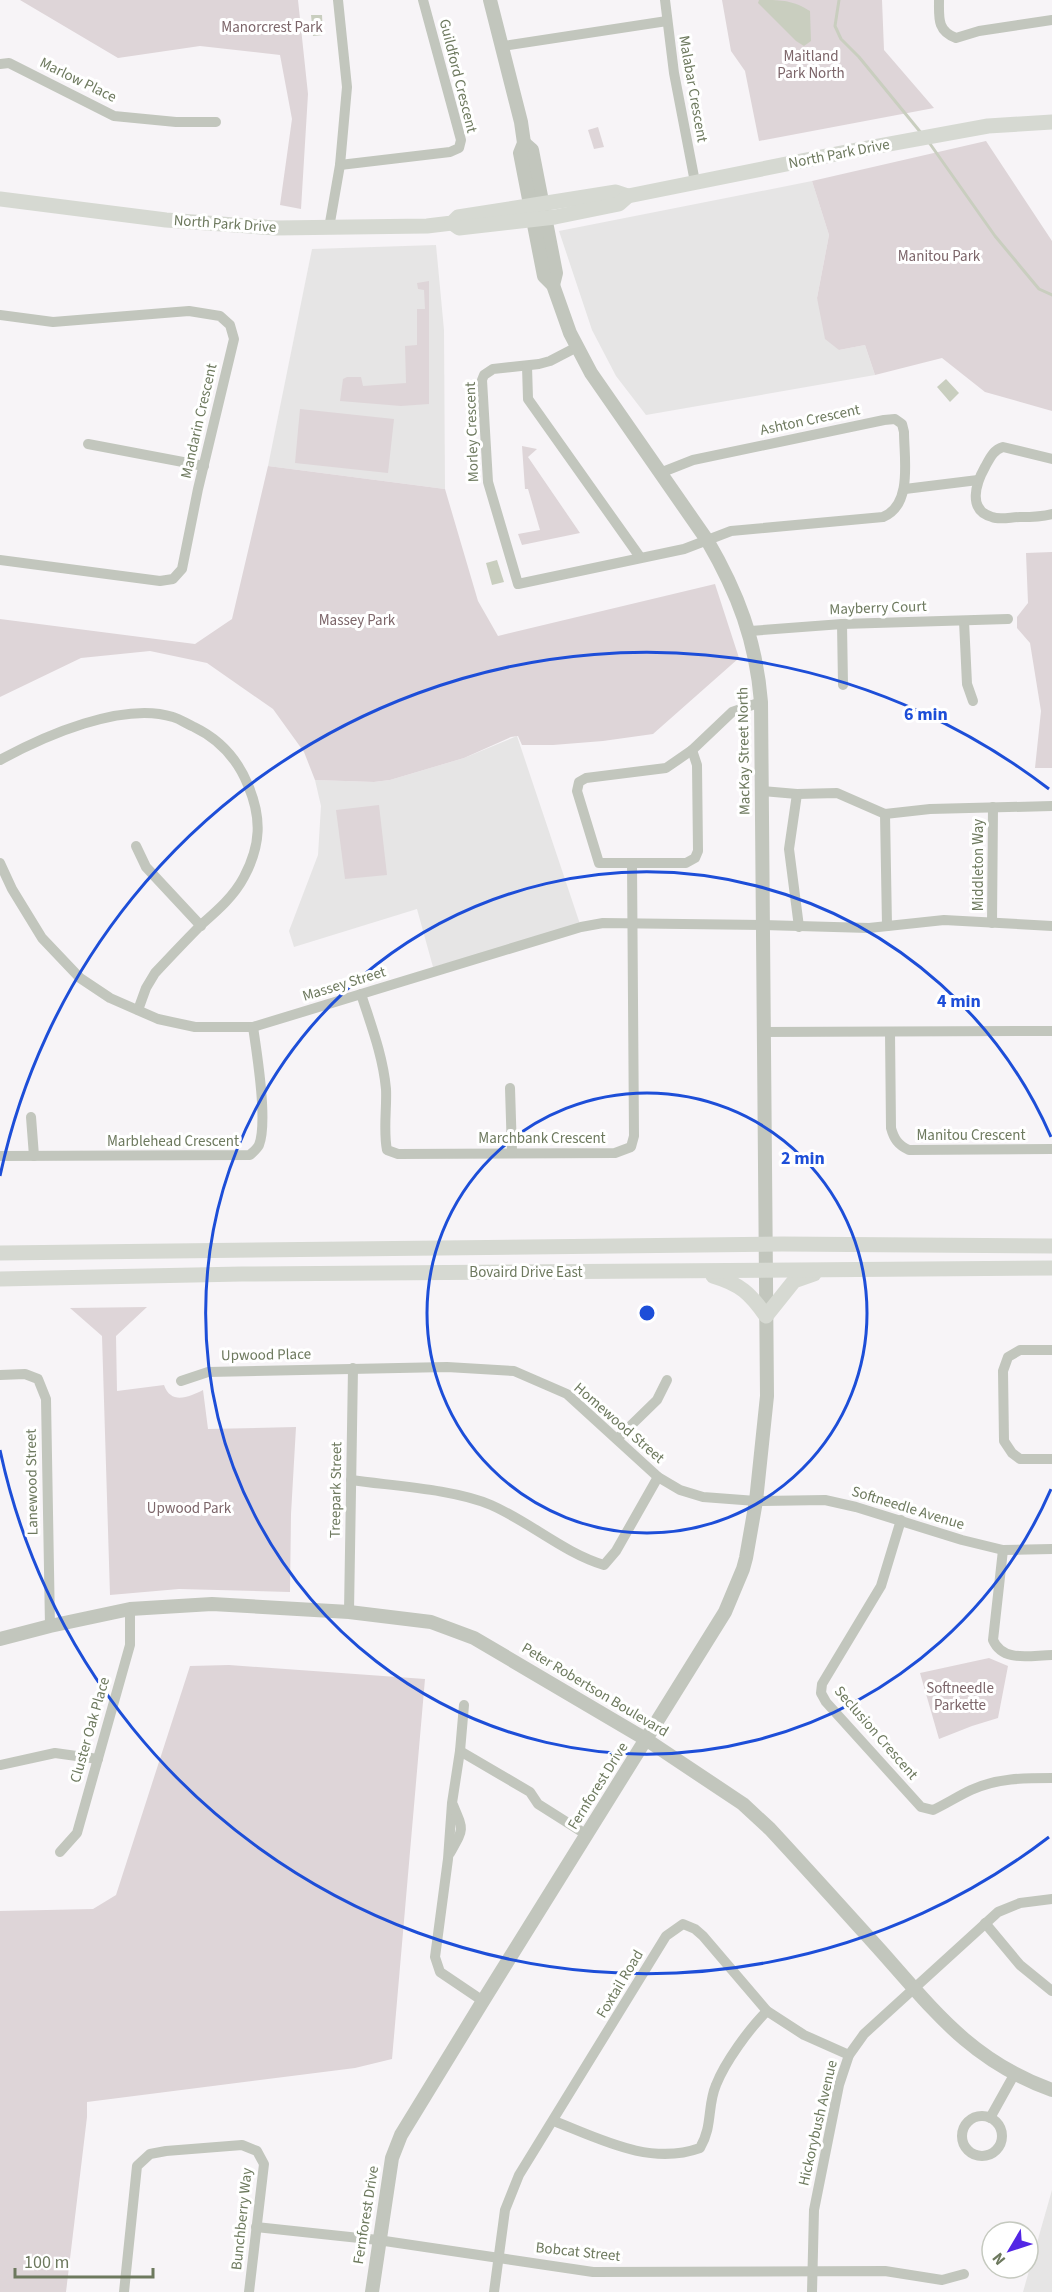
<svg xmlns="http://www.w3.org/2000/svg" width="1052" height="2292" font-family="'Source Sans 3',sans-serif">
  <rect width="100%" height="100%" fill="#f7f4f7"/>
  <g fill="#e6e5e5">
    <polygon points="812,181 829,235 817,298 839,350 865,345 875,375 646,415 616,376 592,330 559,231"/>
    <polygon points="436,245 444,330 445,489 268,466 312,249"/>
    <polygon points="517,736 581,927 433,967 417,909 294,947 289,931 318,855 321,806 315,780 374,782 390,780 464,758"/>
    <polygon points="1052,2190 1052,2292 1023,2292"/>
  </g>
  <g fill="#ded5d8">
    <polygon points="20,0 298,0 308,94 301,209 280,205 292,119 280,55 200,46 118,58"/>
    <polygon points="722,0 882,0 884,50 934,108 759,141 745,71 731,51"/>
    <polygon points="598,127 604,147 594,149 588,130"/>
    <polygon points="986,141 1052,241 1052,411 985,392 942,358 875,375 865,345 839,350 825,339 817,298 829,235 812,181"/>
    <polygon points="429,281 429,404 401,406 340,401 343,379 347,377 361,377 363,386 406,383 405,346 417,345 417,309 425,309 424,290 418,289 417,283"/>
    <polygon points="300,409 394,419 388,473 295,463"/>
    <polygon points="522,446 537,449 528,457 580,533 522,545 518,534 540,530 528,489 525,489"/>
    <polygon points="268,466 445,489 478,601 498,636 715,584 739,658 653,734 603,741 553,745 522,745 518,736 511,737 464,758 390,780 374,782 315,780 304,752 273,709 207,663 150,651 81,658 0,697 0,619 195,644 232,619"/>
    <polygon points="1052,552 1052,768 1035,768 1041,711 1030,643 1017,628 1017,617 1028,603 1026,553"/>
    <polygon points="379,805 387,875 345,879 336,810"/>
    <path d="M147 1307 116 1336 117 1391 164 1385C171 1405 189 1397 203 1390L208 1429 296 1427 291 1514 290 1592 179 1589 110 1595 102 1336 70 1308Z"/>
    <polygon points="989,1658 1008,1666 998,1718 972,1726 939,1739 920,1673"/>
    <polygon points="229,1665 425,1679 392,2059 355,2068 87,2102 87,2117 66,2292 0,2292 0,1827 0,1911 93,1909 116,1895 190,1666"/>
  </g>
  <g fill="#c9cebf">
    <path d="M759 0C782 0 792 0 810 11L811 41 804 46 796 41 758 3Z"/>
    <polygon points="311,15 322,15 323,35 313,36"/>
    <polygon points="946,379 959,393 950,402 937,387"/>
    <polygon points="497,560 504,582 492,585 486,563"/>
  </g>
  <g fill="none" stroke-linecap="round" stroke-linejoin="round">
    <g stroke="#c9cebf" stroke-width="3">
      <polyline points="839,0 835,26 841,39 859,57 922,134"/>
      <polyline points="928,141 995,236 1039,289 1052,295"/>
    </g>
    <g stroke="#c2c6bd" stroke-width="10">
      <polyline points="665,0 674,73 695,182"/>
      <path d="M939 0C939 18 937 31 956 38L979 31 1052 20"/>
      <polyline points="503,46 667,21"/>
      <polyline points="0,64 9,63 114,116 176,122 216,122"/>
      <polyline points="340,165 450,152 459,148 461,140 423,0"/>
      <polyline points="329,228 340,165 347,87 338,0"/>
      <polyline points="0,315 53,322 189,311 220,316 230,325 234,339 198,489 182,569 173,579 160,581 0,560"/>
      <path d="M577 347 550 361 539 364 493 369 484 375 482 380 488 482 518 584 684 549 731 531 883 517C913 505 904 458 904 432L902 424 895 419 884 420 693 460 660 473"/>
      <polyline points="527,366 528,399 640,557"/>
      <polyline points="88,444 204,466"/>
      <path d="M1052 459 1003 447C993 450 990 458 985 467 976 483 967 510 992 517 1000 520 1011 517 1020 517 1031 517 1041 517 1052 514"/>
      <polyline points="905,489 978,480"/>
      <polyline points="964,621 967,684 973,701"/>
      <polyline points="842,624 843,685"/>
      <polyline points="750,631 842,624 1008,619"/>
      <path d="M0 760C44 736 123 701 173 717 180 719 187 724 194 727 219 739 237 758 248 785 262 818 261 845 244 877 234 896 218 910 202 924 186 940 170 957 155 973L146 988 138 1010"/>
      <polyline points="762,791 797,794 837,793 885,814 930,809 1052,806"/>
      <polyline points="797,794 789,849 799,927"/>
      <polyline points="885,814 887,926"/>
      <polyline points="136,846 146,867 201,926"/>
      <polyline points="0,863 12,889 42,938 80,978 110,998 158,1019 195,1027 253,1027 581,927 603,923 763,925 869,928 944,920 1052,926"/>
      <polyline points="632,863 686,863 695,858 698,851 697,765 692,750"/>
      <polyline points="992,923 993,807"/>
      <path d="M361 994C371 1025 383 1056 386 1089 387 1109 383 1130 387 1150L398 1154 615 1153 631 1147 634 1136 632 863H599L577 791 579 782 586 778 666 768 692 750 732 712 761 702"/>
      <polyline points="763,1032 1052,1031"/>
      <path d="M890 1033 891 1128C894 1139 898 1145 909 1150L1052 1149"/>
      <polyline points="510,1088 512,1152"/>
      <polyline points="31,1117 34,1156"/>
      <path d="M0 1156 250 1155C253 1152 257 1149 259 1145 268 1122 257 1054 253 1027"/>
      <polyline points="1052,1350 1020,1350 1008,1357 1003,1371 1004,1441 1012,1453 1020,1459 1052,1459"/>
      <polyline points="0,1375 25,1374 38,1379 46,1399 50,1626"/>
      <polyline points="181,1381 208,1372 447,1367 514,1371 567,1394 658,1477 680,1490 703,1497 756,1501 825,1500 856,1507 962,1540 1003,1550 1052,1549"/>
      <polyline points="617,1439 657,1400 667,1380"/>
      <path d="M351 1480C393 1486 454 1489 491 1505 530 1522 564 1553 604 1565L616 1551 658 1477"/>
      <path d="M901 1520 881 1586 822 1684 821 1693 826 1702 921 1807 933 1810C946 1804 958 1796 971 1790 997 1778 1024 1778 1052 1778"/>
      <path d="M1003 1550 993 1640C1003 1663 1031 1655 1052 1655"/>
      <polyline points="349,1612 353,1368"/>
      <polyline points="464,1705 460,1751 452,1803 448,1859 435,1957 440,1972 483,2001"/>
      <polyline points="460,1751 530,1792 538,1804 587,1835"/>
      <polyline points="0,1765 55,1753 98,1759"/>
      <polyline points="60,1852 77,1833 130,1645 130,1609"/>
      <path d="M450 1853C464 1828 464 1831 453 1805"/>
      <polyline points="985,1923 1020,1965 1052,1991"/>
      <circle cx="982" cy="2136" r="20"/>
      <polyline points="990,2118 1014,2075"/>
      <path d="M554 2121C600 2139 650 2166 700 2148 713 2126 707 2106 716 2085 725 2062 749 2029 767 2011"/>
      <polyline points="256,2227 378,2240 593,2272 885,2271 942,2280 964,2274"/>
      <polyline points="124,2292 137,2166 150,2154 166,2151 242,2145 257,2151 264,2164 249,2292"/>
      <polyline points="494,2292 505,2210 519,2175 666,1936 683,1924 695,1929 703,1936 767,2011 804,2035 849,2055"/>
      <polyline points="812,2292 814,2210 839,2085 849,2055 864,2034 998,1912 1020,1903 1052,1899"/>
    </g>
    <g stroke="#c2c6bd" stroke-width="14">
      <polyline points="524,143 532,150 556,273 553,285"/>
      <path d="M0 1639 50 1626 130 1609 212 1604 349 1612 431 1622 474 1638 647 1740 743 1804 770 1829C807 1869 844 1910 881 1951 935 2012 972 2061 1052 2090"/>
      <path d="M372 2292 392 2158 401 2135 483 2001 725 1612 743 1569 746 1558 756 1501 767 1396 761 702C756 641 738 593 707 540L591 373 570 333 553 285 544 276 520 153 524 143 521 122 490 0"/>
    </g>
    <g stroke="#d6d9d2" stroke-width="15">
      <polyline points="0,199 166,220 276,228 427,226 452,223 458,217 616,192 628,196"/>
      <polyline points="452,223 459,228 555,217 619,204 628,196 851,151 988,126 1052,122"/>
      <polyline points="0,1253 782,1244 1052,1246"/>
      <path d="M713 1276C740 1284 750 1293 766 1316L794 1281 814 1274"/>
      <polyline points="0,1279 242,1274 1052,1268"/>
    </g>
  </g>
  <g fill="none" stroke="#1d4ed8" stroke-width="3">
    <circle cx="647" cy="1313" r="220"/>
    <path d="M1051 1489A441 441 0 1 1 1051 1137"/>
    <path d="M1049 1837A661 661 0 0 1 0 1450M0 1176A661 661 0 0 1 1049 789"/>
  </g>
  <g text-anchor="middle" dominant-baseline="central" stroke-width="6" stroke-linejoin="round" paint-order="stroke">
    <g font-size="15" fill="#7c6569" stroke="#fff">
      <text x="272" y="27">Manorcrest Park</text>
      <text x="811" y="56">Maitland<tspan x="811" dy="17">Park North</tspan></text>
      <text x="939" y="256">Manitou Park</text>
      <text x="357" y="620">Massey Park</text>
      <text x="189" y="1508">Upwood Park</text>
      <text x="960" y="1688">Softneedle<tspan x="960" dy="17">Parkette</tspan></text>
    </g>
    <g font-size="15" fill="#6d795e" stroke="#fff">
      <text transform="translate(458 76) rotate(76)">Guildford Crescent</text>
      <text transform="translate(78 80) rotate(26)">Marlow Place</text>
      <text transform="translate(693 89) rotate(80)">Malabar Crescent</text>
      <text transform="translate(839 154) rotate(-11)">North Park Drive</text>
      <text transform="translate(225 224) rotate(4)">North Park Drive</text>
      <text transform="translate(810 420) rotate(-12)">Ashton Crescent</text>
      <text transform="translate(199 421) rotate(-77)">Mandarin Crescent</text>
      <text transform="translate(472 432) rotate(-92)">Morley Crescent</text>
      <text transform="translate(878 608) rotate(-2)">Mayberry Court</text>
      <text transform="translate(744 751) rotate(-91)">MacKay Street North</text>
      <text transform="translate(978 865) rotate(-90)">Middleton Way</text>
      <text transform="translate(344 984) rotate(-17)">Massey Street</text>
      <text x="971" y="1135">Manitou Crescent</text>
      <text x="542" y="1138">Marchbank Crescent</text>
      <text x="173" y="1141">Marblehead Crescent</text>
      <text x="526" y="1272">Bovaird Drive East</text>
      <text transform="translate(266 1355) rotate(-1)">Upwood Place</text>
      <text transform="translate(619 1423) rotate(41)">Homewood Street</text>
      <text transform="translate(32 1482) rotate(-91)">Lanewood Street</text>
      <text transform="translate(336 1490) rotate(-89)">Treepark Street</text>
      <text transform="translate(908 1508) rotate(17)">Softneedle Avenue</text>
      <text transform="translate(595 1690) rotate(31)">Peter Robertson Boulevard</text>
      <text transform="translate(90 1730) rotate(-74)">Cluster Oak Place</text>
      <text transform="translate(876 1733) rotate(49)">Seclusion Crescent</text>
      <text transform="translate(598 1786) rotate(-58)">Fernforest Drive</text>
      <text transform="translate(620 1984) rotate(-59)">Foxtail Road</text>
      <text transform="translate(818 2123) rotate(-77)">Hickorybush Avenue</text>
      <text transform="translate(366 2215) rotate(-81)">Fernforest Drive</text>
      <text transform="translate(242 2219) rotate(-84)">Bunchberry Way</text>
      <text transform="translate(578 2252) rotate(6)">Bobcat Street</text>
    </g>
  </g>
  <circle cx="647" cy="1313" r="9" fill="#1d4ed8" stroke="#fff" stroke-width="3"/>
  <g font-size="18" text-anchor="middle" font-weight="bold" fill="#1d4ed8" stroke="#fff" stroke-width="6" stroke-linejoin="round" paint-order="stroke">
    <text x="926" y="720">6 min</text>
    <text x="959" y="1007">4 min</text>
    <text x="803" y="1164">2 min</text>
  </g>
  <g transform="translate(1010 2250) rotate(231)"><circle r="28" fill="#ffffff" stroke="#c5c9bf" stroke-width="1.5"/>
  <path d="M0-4.5L10 22L0 15L-10 22Z" fill="#5326e5"/>
  <text y="-9" font-size="16" font-weight="bold" text-anchor="middle" fill="#6d795e">N</text>
  </g>
  <path d="M15 2268v9h138v-9" fill="none" stroke="#6d795e" stroke-width="3"/>
  <text x="24" y="2268" font-size="18" fill="#6d795e" stroke="#ffffff" stroke-width="4.5" paint-order="stroke">100 m</text>
</svg>
